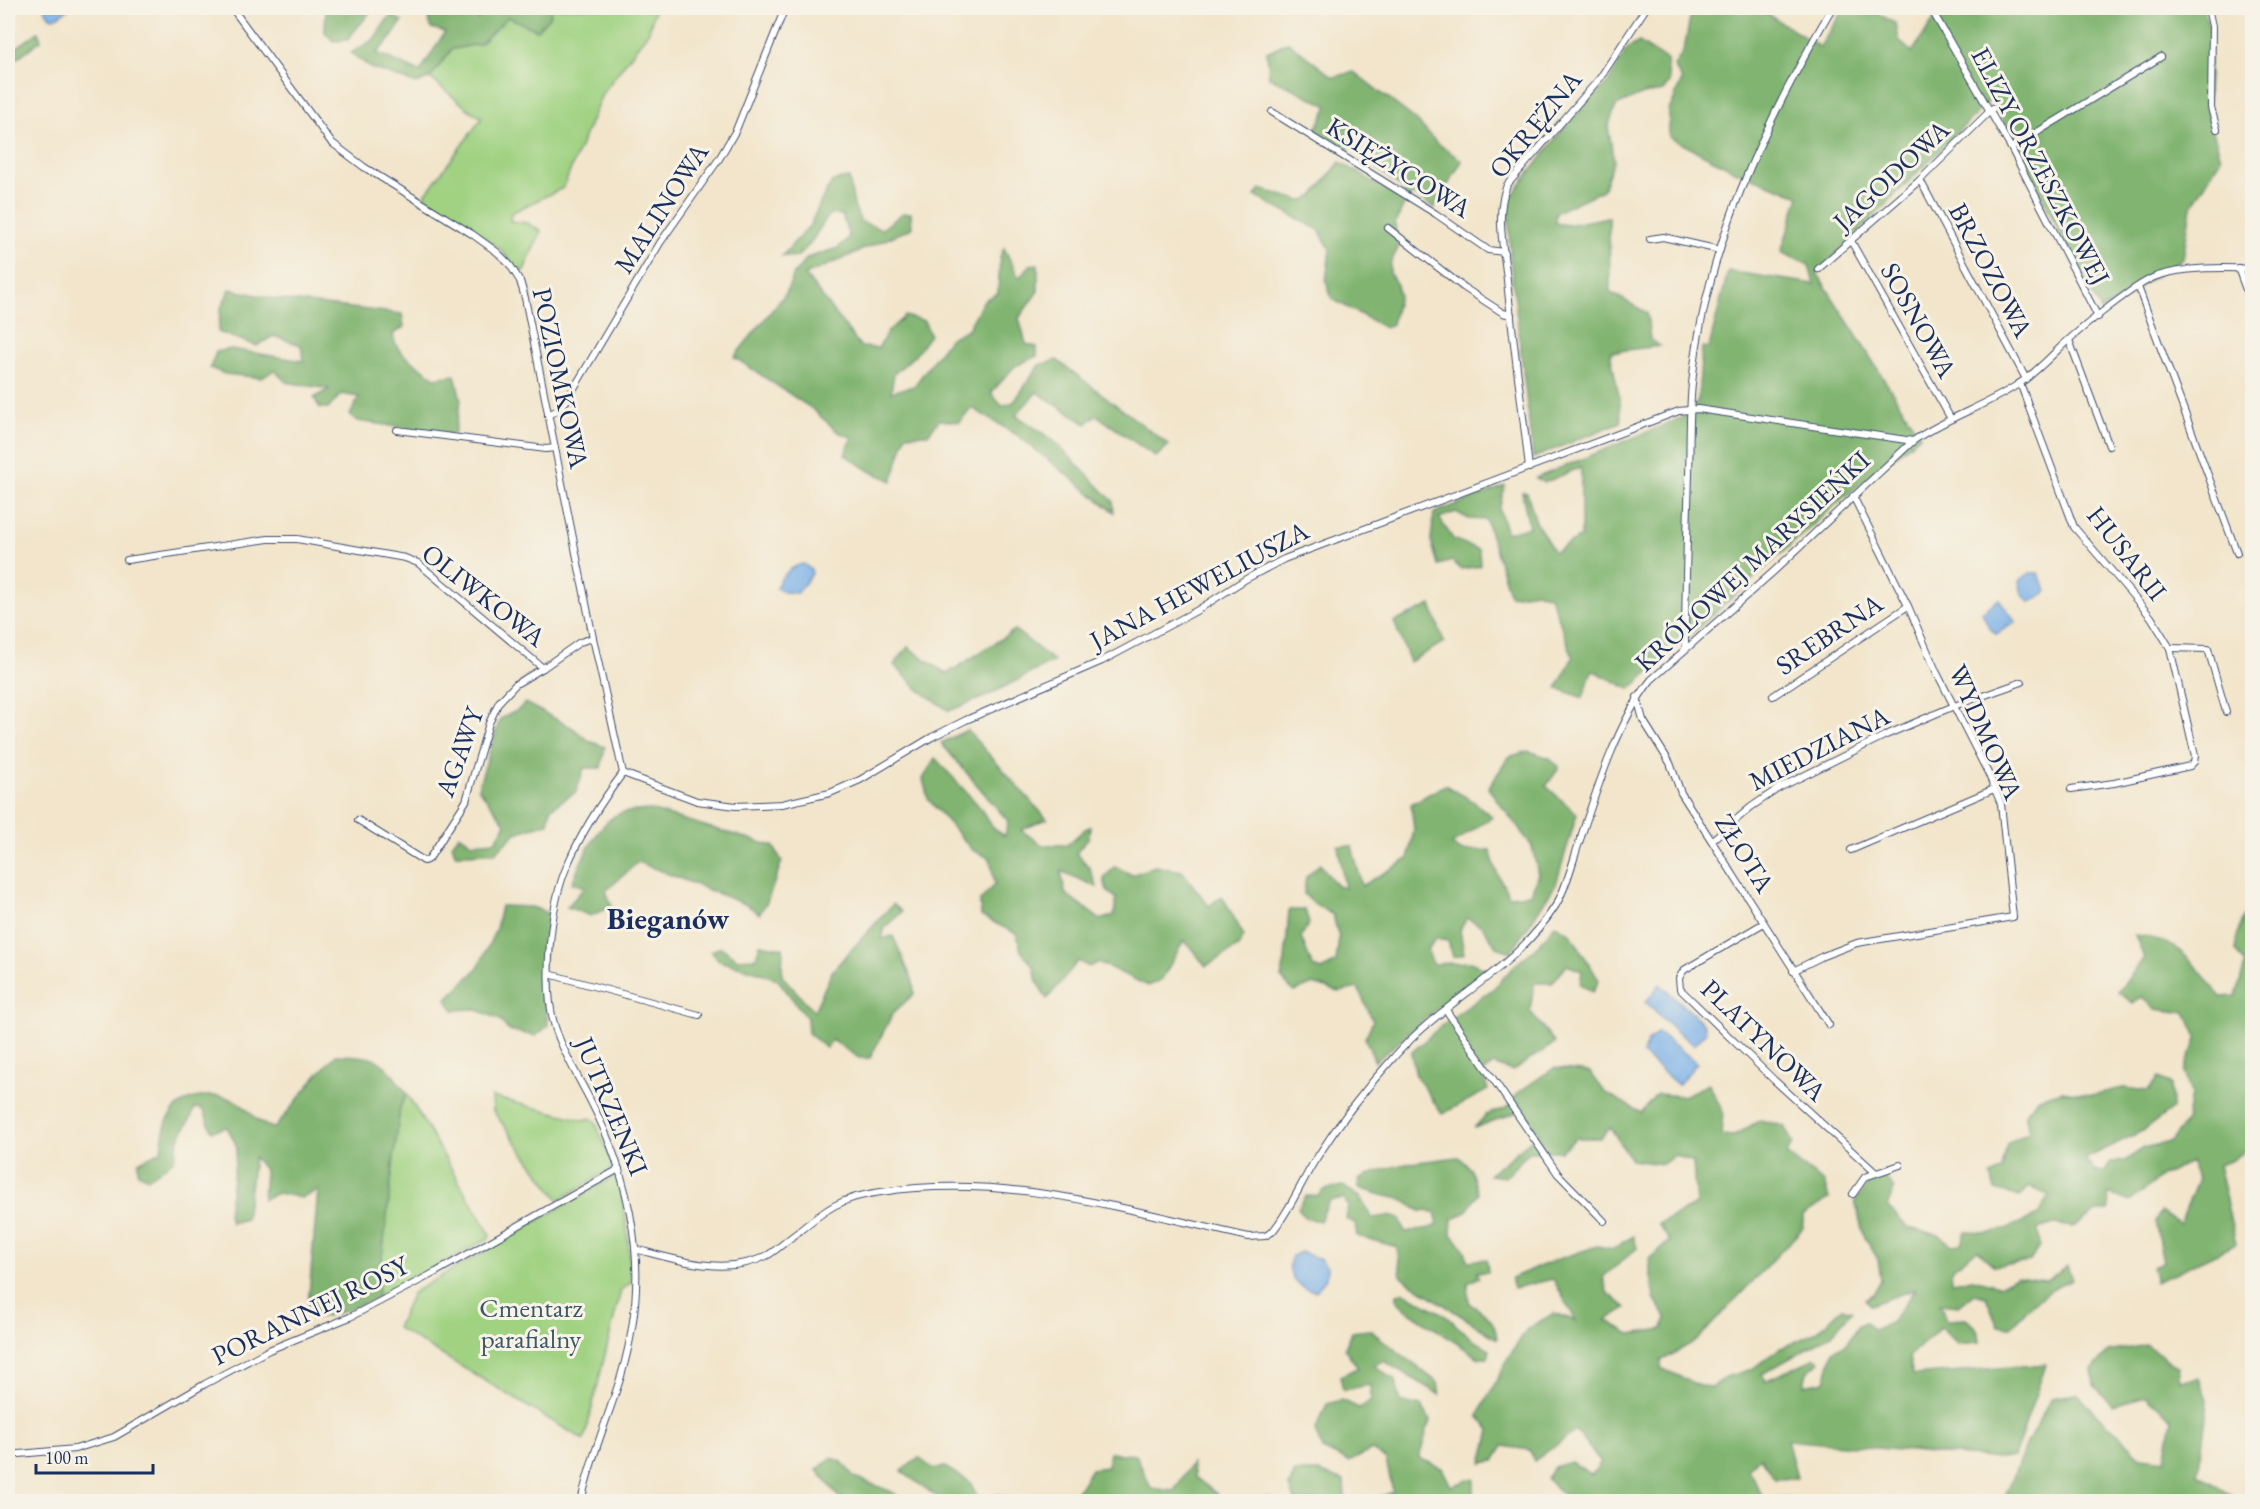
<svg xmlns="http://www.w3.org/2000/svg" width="2260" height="1509" font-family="'EB Garamond',serif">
  <rect width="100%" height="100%" fill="#f7f3e8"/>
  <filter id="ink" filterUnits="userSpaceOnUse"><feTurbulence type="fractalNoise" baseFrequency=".0167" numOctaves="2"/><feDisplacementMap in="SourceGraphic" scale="12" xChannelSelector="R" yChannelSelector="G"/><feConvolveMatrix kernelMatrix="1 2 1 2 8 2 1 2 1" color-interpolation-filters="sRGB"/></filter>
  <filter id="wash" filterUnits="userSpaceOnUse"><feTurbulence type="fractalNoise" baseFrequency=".008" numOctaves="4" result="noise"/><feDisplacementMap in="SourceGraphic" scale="24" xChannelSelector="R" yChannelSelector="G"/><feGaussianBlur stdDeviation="1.35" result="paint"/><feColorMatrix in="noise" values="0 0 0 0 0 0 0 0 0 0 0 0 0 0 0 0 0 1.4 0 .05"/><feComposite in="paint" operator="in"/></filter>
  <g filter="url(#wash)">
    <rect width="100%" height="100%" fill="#f2e5cb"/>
    <g fill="#a0d282" stroke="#5e8070" stroke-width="1.5">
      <polygon points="550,8 655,8 649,31 602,94 563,188 511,213 510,221 527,223 541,231 524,270 520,273 499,248 424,196 482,118 468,109 430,78 452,49 480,44 508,16 550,15"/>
      <polygon points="407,1094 490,1234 489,1238 377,1299 400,1107"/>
      <polygon points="492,1097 584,1120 590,1118 595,1121 613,1165 610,1170 559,1200 493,1111"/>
      <polygon points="615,1176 618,1179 627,1226 631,1283 621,1290 584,1440 397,1328 412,1293"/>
    </g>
    <g fill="#80b470" stroke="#4e7267" stroke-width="1.5">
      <path d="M326 8H372C366 21 355 27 348 40L333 41 325 32Z"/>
      <polygon points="428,8 463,8 478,19 486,8 550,8 551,15 537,30 508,17 480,44 452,49 430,78 417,84 371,68 351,53 373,40 391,14 402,22 392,37 377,53 420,72 445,32 431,28 426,12"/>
      <polygon points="1692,8 1758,8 1820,47 1844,8 1869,8 1896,24 1899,41 1912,52 1941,10 1940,8 2204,8 2211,36 2207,111 2221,158 2191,207 2183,258 2101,311 1991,99 1817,273 1920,436 1843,498 1630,689 1592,670 1583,698 1557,688 1573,657 1550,596 1537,592 1510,596 1486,520 1469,519 1456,512 1439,518 1453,539 1479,550 1480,566 1461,569 1452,561 1438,565 1431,540 1434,513 1505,486 1499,509 1507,533 1529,527 1522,492 1527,493 1536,522 1554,552 1581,537 1581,467 1544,483 1536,478 1686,416 1698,400 1702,347 1709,348 1728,271 1814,284 1809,265 1781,252 1799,196 1735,171 1669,137 1669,111 1682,80 1674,66 1684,50"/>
      <polygon points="38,32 41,40 8,65 8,54"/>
      <polygon points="1288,42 1333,77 1354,72 1416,120 1436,142 1462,161 1434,208 1413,194 1404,205 1395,224 1398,248 1390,264 1390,274 1397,285 1399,295 1392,324 1385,328 1332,299 1326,282 1330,249 1319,230 1255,196 1260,189 1302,201 1313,196 1340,162 1402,199 1406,191 1376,168 1379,148 1358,130 1346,154 1315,131 1328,106 1269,77 1267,52"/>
      <polygon points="1639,42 1667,60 1669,83 1663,91 1643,94 1616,106 1608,127 1614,160 1603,190 1556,212 1555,223 1567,225 1609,217 1610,292 1647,313 1650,339 1660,346 1610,352 1620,401 1621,422 1533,458 1510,257 1508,201 1570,120 1609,81 1627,49"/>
      <polygon points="849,178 854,206 861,222 882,229 903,213 911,213 912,228 805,275 861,347 878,348 888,331 905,316 924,321 930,335 916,354 894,374 891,392 914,386 950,338 968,329 984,300 998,293 1000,257 1004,248 1019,278 1030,265 1038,264 1038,291 1019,318 1026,344 1037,347 1037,356 1015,366 991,393 1002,406 1014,402 1039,365 1057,360 1169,445 1156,457 1096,415 1086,424 1037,392 1016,415 1052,439 1113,501 1114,512 1017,435 972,408 959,422 939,420 928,434 906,435 892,481 872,472 845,455 852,437 838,432 811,408 734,357 786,293 794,274 807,258 838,248 849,237 842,215 829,214 810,244 797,257 782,256 810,225 824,195 833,181"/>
      <path d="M230 289 275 299 402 314 404 327 393 334C395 357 420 363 434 378L455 375 461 400 454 435 358 421 350 415 359 397 341 394 329 408H320L314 398 329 389 286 382 274 370 262 378 225 374 210 368 216 352 231 349 303 361 301 345 273 336 257 346 218 332 221 308Z"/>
      <polygon points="1431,605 1444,642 1410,662 1394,622"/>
      <polygon points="1015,630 1054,661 987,696 949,711 919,690 894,665 908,647 947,674"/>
      <path d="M525 703 573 728 589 741 605 747 601 768H584L576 792 551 808 548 823 516 833 495 853C481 852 469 855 455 854L452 844 459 835 472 843 496 841 506 824 478 788 500 719 518 710Z"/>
      <polygon points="967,730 1047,819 1021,830 1042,845 1067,845 1085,829 1090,827 1089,837 1076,853 1089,867 1097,887 1061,871 1065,893 1101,920 1114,915 1116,898 1107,891 1104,879 1115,866 1132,875 1155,866 1182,871 1209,906 1222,896 1244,936 1238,947 1206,966 1184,940 1162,979 1148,986 1098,962 1089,967 1078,961 1047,999 1037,982 1034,967 1021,951 1017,934 981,916 980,901 995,884 990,858 972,850 928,799 923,779 935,758 978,805 994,829 1005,836 1008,821 941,743"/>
      <polygon points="1528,751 1550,758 1559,768 1546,786 1577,814 1556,884 1511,952 1497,947 1482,926 1467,918 1460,930 1464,954 1453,957 1448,941 1436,939 1427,949 1433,964 1471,962 1487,970 1453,995 1375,1062 1365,1038 1373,1021 1358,988 1339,992 1313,984 1294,992 1281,978 1285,961 1289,910 1305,910 1309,923 1301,937 1313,967 1322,970 1336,962 1339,938 1333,915 1313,903 1304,894 1306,877 1320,864 1337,886 1345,888 1338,846 1352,846 1362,886 1408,859 1414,830 1411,804 1445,785 1473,801 1492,817 1452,844 1460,851 1490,850 1497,873 1509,896 1531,894 1538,874 1532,846 1488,788 1509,757"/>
      <path d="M650 810 773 846 782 861 767 902 759 914 747 905 638 862 606 891 612 906 591 916 567 907 585 887 572 883C580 863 598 820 621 813 630 811 641 811 650 810Z"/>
      <polygon points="893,904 902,912 885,927 882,939 893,936 913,982 914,994 893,1013 870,1058 859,1058 832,1040 826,1048 808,1033 807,1018 778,980 759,972 719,961 711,951 721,947 738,959 756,958 760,944 783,948 782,976 814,1011 833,970"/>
      <polygon points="501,906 532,907 550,914 542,971 548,1026 536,1036 508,1030 499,1019 475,1009 454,1010 446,999 478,968 496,929"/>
      <path d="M2252 908V980L2249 988 2252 990V1147L2231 1161 2218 1165 2236 1244 2156 1282 2152 1267 2163 1263 2155 1221 2161 1212 2180 1224 2198 1179 2190 1162 2163 1175 2130 1202 2108 1193 2109 1210 2096 1212 2073 1227 2054 1224 2038 1229 2040 1246 2030 1261 1994 1266 1977 1250 1951 1270 1952 1282 1973 1279 1999 1286 2016 1277 2046 1281 2067 1266 2072 1280C2042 1293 2032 1303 2011 1327L1998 1326 1986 1297 1974 1294 1959 1306 1940 1304 1946 1320 1966 1319 1977 1328 1979 1342 1958 1344 1941 1327 1909 1357 1913 1375 2046 1364 2014 1457 2000 1459 1787 1440 1797 1478 1775 1479 1760 1457 1748 1469 1764 1499 1788 1497 1786 1502 1566 1501 1567 1498 1547 1479 1554 1467 1572 1462 1592 1475 1601 1462 1576 1431 1534 1461 1530 1450 1503 1446 1494 1461 1482 1463 1490 1431 1478 1416 1510 1355 1527 1329 1554 1313 1576 1321 1553 1279 1514 1288 1511 1278 1556 1260 1597 1246 1613 1249 1633 1236 1637 1248 1603 1277 1607 1292 1626 1308 1606 1320 1630 1334 1663 1329 1666 1317 1654 1299 1649 1259 1670 1241 1658 1224 1696 1205 1693 1162 1675 1155 1663 1164 1631 1160 1610 1127 1600 1138H1576L1561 1151 1529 1152 1505 1177 1489 1175 1538 1134 1523 1110 1474 1128 1486 1115 1506 1108 1520 1091 1554 1068 1590 1072 1605 1092 1641 1113 1657 1094 1683 1096 1709 1084 1723 1112 1721 1135 1734 1136 1760 1120 1784 1126 1793 1143 1786 1154 1824 1182 1829 1199 1803 1215V1228L1697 1340 1661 1361V1368L1693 1383 1711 1388 1726 1377 1752 1369 1779 1349 1817 1332 1842 1308 1852 1311 1831 1335 1762 1374 1765 1381 1815 1358 1820 1361 1807 1372 1804 1385 1825 1381 1833 1351 1848 1343 1858 1326 1865 1322 1874 1331 1892 1322 1915 1289 1870 1305 1865 1299 1873 1294 1881 1280 1878 1259 1864 1236 1855 1201 1870 1182 1884 1177 1894 1189 1887 1206 1908 1228 1939 1235 1952 1245 1961 1244 1965 1232 1990 1233 2008 1228 2038 1215 2049 1195 2029 1187 2020 1197 1995 1190 1991 1176 2002 1170 2007 1144 2029 1132 2025 1114 2039 1098 2062 1091 2091 1095 2123 1088 2148 1091 2159 1078 2171 1084 2172 1109 2144 1130 2085 1159 2096 1172H2105L2110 1162 2125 1161 2143 1148 2170 1142 2187 1120 2191 1093 2184 1072 2197 1037 2186 1013 2156 1009 2142 997 2133 1003 2118 992 2144 958 2135 935C2182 940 2193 964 2221 997L2236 996 2245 965 2235 950C2238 933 2238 919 2252 908Z"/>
      <polygon points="1555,925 1570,933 1599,980 1593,992 1580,984 1582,971 1567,965 1552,983 1534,983 1530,1011 1555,1043 1512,1071 1493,1064 1482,1074 1488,1090 1442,1114 1416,1076 1411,1053 1442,1025 1494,988 1515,965 1535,949"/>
      <path d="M336 1055C381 1056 381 1058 407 1094L400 1107 377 1299 335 1314 313 1318 308 1306 318 1190 302 1198 278 1193 263 1199 265 1171 254 1157 246 1219 231 1223 228 1214 237 1147 227 1127 212 1131 203 1109 195 1108 190 1120 179 1138 174 1160 148 1178 138 1173V1162L161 1151C162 1138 165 1118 176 1108 192 1094 220 1092 237 1102 254 1112 253 1123 275 1128L318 1074Z"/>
      <path d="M1459 1157 1471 1170 1478 1194 1466 1212 1452 1219 1451 1233 1465 1250 1468 1261 1487 1259 1488 1272H1477L1479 1277 1468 1283 1469 1303C1486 1315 1495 1318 1497 1339L1401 1277 1397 1247 1357 1236 1355 1223 1346 1219 1348 1206 1344 1198 1329 1201 1320 1221 1306 1218 1298 1208 1306 1196H1318L1323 1190 1343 1186 1360 1197 1372 1218 1389 1216 1400 1219 1405 1232 1430 1228 1438 1224 1435 1212 1420 1211 1401 1199 1381 1195 1359 1188V1180C1389 1163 1425 1161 1459 1157Z"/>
      <polygon points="1403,1292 1442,1313 1476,1342 1490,1349 1488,1358 1479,1358 1408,1311 1397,1301 1397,1294"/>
      <polygon points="1370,1330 1438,1383 1440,1395 1384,1361 1374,1365 1395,1380 1401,1402 1422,1406 1430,1420 1419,1458 1442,1468 1451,1486 1474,1478 1474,1501 1296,1501 1289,1487 1295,1472 1319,1472 1344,1481 1345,1498 1372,1500 1393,1492 1386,1460 1372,1450 1349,1462 1322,1449 1315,1431 1327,1404 1341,1400 1359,1408 1371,1401 1370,1385 1343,1390 1340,1376 1358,1368 1345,1349 1351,1332"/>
      <polygon points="2147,1345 2178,1367 2180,1380 2199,1378 2208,1403 2198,1474 2241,1501 2003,1501 2027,1443 2051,1398 2077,1394 2141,1457 2165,1460 2172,1419 2146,1396 2112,1405 2094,1385 2092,1370 2108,1352"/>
      <polygon points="1109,1453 1136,1455 1151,1488 1174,1491 1192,1463 1195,1477 1226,1501 1268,1497 1273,1501 1071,1501 1091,1469 1107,1467"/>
      <polygon points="831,1458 841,1461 854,1477 892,1492 905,1501 845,1501 839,1497 817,1470"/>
      <polygon points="919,1458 933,1469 945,1467 970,1482 980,1501 998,1495 1014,1501 943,1501 901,1471"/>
    </g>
    <g fill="#79b0e8" stroke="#4a70a3" stroke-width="1.5">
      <polygon points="44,8 70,8 55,18 50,17"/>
      <path d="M804 564 811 570 812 574 797 593 784 592 776 588C780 577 792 565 804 564Z"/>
      <polygon points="2030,573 2038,573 2047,591 2044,595 2030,602 2022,594 2019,581"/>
      <polygon points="1999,599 2016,622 1996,634 1989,627 1982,612"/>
      <polygon points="1660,984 1704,1024 1706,1032 1694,1045 1676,1031 1646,1002"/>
      <polygon points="1657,1033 1662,1035 1697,1063 1678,1085 1642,1054 1648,1041"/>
      <path d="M1301 1252 1320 1259 1327 1267 1326 1279 1316 1291C1298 1290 1284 1273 1292 1256Z"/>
    </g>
  </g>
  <g filter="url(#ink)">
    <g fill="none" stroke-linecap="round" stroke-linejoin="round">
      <g stroke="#3b4a6e" stroke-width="8">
        <g id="street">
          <polyline points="232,8 331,142 364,167 472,234 497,252 510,265 520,281 525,298 593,638 623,773"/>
          <polyline points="1925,8 1934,14 2011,148 2098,317"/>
          <polyline points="2208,8 2212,26 2211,108 2217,129"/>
          <polyline points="1272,112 1436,214 1488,250 1504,252"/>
          <polyline points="2011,148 2161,57"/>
          <polyline points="1920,180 2026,379"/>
          <polyline points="1388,228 1463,287 1503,313 1511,315"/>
          <polyline points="1650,239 1663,237 1720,250"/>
          <polyline points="1851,241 1951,419"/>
          <polyline points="2238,268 2252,306"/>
          <polyline points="1818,269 1920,180 1993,108"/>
          <polyline points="2138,287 2237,553"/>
          <polyline points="2069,340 2109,446"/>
          <polyline points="2020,383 2074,527 2151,617 2170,648 2195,756 2194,762 2190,766 2114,783 2071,789"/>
          <polyline points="548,415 558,410 567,400 660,243 719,159 736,130 785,8"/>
          <polyline points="397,430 546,449 555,448"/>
          <path d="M1529 468C1522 405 1513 343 1507 280 1504 250 1495 214 1507 185L1600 78 1646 8"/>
          <polyline points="127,560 268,539 297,539 405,558 418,563 543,668 580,642 593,638"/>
          <path d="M1685 648C1685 591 1687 533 1689 475 1690 445 1689 414 1692 384 1705 248 1764 124 1832 8"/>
          <polyline points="2170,648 2208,649 2226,712"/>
          <polyline points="1773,696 1908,606"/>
          <polyline points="1637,697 1643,720 1670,763 1681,793 1829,1025"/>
          <polyline points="623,773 697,801 736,806 782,804 830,793 860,780 932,737 966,720 1102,661 1196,611 1246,579 1284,559 1679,411 1698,409 1913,441"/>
          <polyline points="358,820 424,861 429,859 466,801 489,723 499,702 516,684 543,668"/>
          <polyline points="1712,840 1751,807 1779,788 1886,735 1954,706 2022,682"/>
          <polyline points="1851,850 1994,789"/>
          <polyline points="1764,923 1684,970 1679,978 1680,989 1774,1080 1876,1173"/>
          <polyline points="1793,971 1823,956 1857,943 2013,917 2001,804 1989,775 1936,671 1908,606 1853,496"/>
          <polyline points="549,974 699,1015"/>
          <polyline points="1446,1010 1558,1174 1604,1221"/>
          <polyline points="1853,1194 1865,1177 1900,1165"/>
          <path d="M635 1249C677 1260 726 1277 768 1255 778 1249 787 1240 797 1233 827 1208 842 1197 881 1192 1008 1173 1127 1210 1249 1237L1265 1236 1272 1232C1288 1214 1301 1183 1314 1162 1338 1124 1364 1090 1394 1057 1444 999 1513 973 1556 905 1568 885 1573 859 1581 837 1597 788 1619 720 1651 680L1773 572 1913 441C1945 418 1984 407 2017 385 2035 374 2050 357 2065 343 2084 326 2135 284 2157 276 2184 267 2225 267 2252 269"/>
          <polyline points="8,1455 75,1449 114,1437 205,1384 269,1350 350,1317 436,1272 619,1169"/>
          <path d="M581 1502C590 1459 608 1418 621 1376 633 1335 639 1289 635 1247 630 1200 617 1155 596 1112 583 1084 564 1056 555 1027 542 986 550 905 567 866 581 833 601 802 623 773"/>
        </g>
      </g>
      <use href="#street" stroke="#fff" stroke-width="6"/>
    </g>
  </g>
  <g text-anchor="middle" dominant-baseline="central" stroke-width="6" stroke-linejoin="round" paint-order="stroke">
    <g font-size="27" fill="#1b2f5e" stroke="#f7f3e8">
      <text transform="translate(1535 124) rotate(-51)">OKRĘŻNA</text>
      <text transform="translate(2041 166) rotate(62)">ELIZY ORZESZKOWEJ</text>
      <text transform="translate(1399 167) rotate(32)">KSIĘŻYCOWA</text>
      <text transform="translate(1891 175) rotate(-43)">JAGODOWA</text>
      <text transform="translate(661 208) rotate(-57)">MALINOWA</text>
      <text transform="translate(1991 270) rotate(62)">BRZOZOWA</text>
      <text transform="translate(1919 320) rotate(61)">SOSNOWA</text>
      <text transform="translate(561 378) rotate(78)">POZIOMKOWA</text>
      <text transform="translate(2127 553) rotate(52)">HUSARII</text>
      <text transform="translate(1752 561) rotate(-43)">KRÓLOWEJ MARYSIEŃKI</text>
      <text transform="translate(1199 585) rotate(-28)">JANA HEWELIUSZA</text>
      <text transform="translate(484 595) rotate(38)">OLIWKOWA</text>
      <text transform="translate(1829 634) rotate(-34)">SREBRNA</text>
      <text transform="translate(1986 732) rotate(66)">WYDMOWA</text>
      <text transform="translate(1819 748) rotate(-27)">MIEDZIANA</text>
      <text transform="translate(459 752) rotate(-70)">AGAWY</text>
      <text transform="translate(1745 853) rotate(58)">ZŁOTA</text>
      <text transform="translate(1764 1040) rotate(44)">PLATYNOWA</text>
      <text transform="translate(612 1106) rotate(67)">JUTRZENKI</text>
      <text transform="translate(310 1310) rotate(-26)">PORANNEJ ROSY</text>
    </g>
    <g font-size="27" fill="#3c5867" stroke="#f7f3e8">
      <text x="531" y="1307">Cmentarz<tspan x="531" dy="31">parafialny</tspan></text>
    </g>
    <g font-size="30" font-weight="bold" fill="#1b2f5e" stroke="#f7f3e8">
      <text x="668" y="918">Bieganów</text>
    </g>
  </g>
  <rect width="2260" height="1509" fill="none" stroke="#f7f3e8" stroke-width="30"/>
  <path d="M36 1464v9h117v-9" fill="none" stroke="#1b2f5e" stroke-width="3"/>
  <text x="45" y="1464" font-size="18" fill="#1b2f5e" stroke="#f7f3e8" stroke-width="4.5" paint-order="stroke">100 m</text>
</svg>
